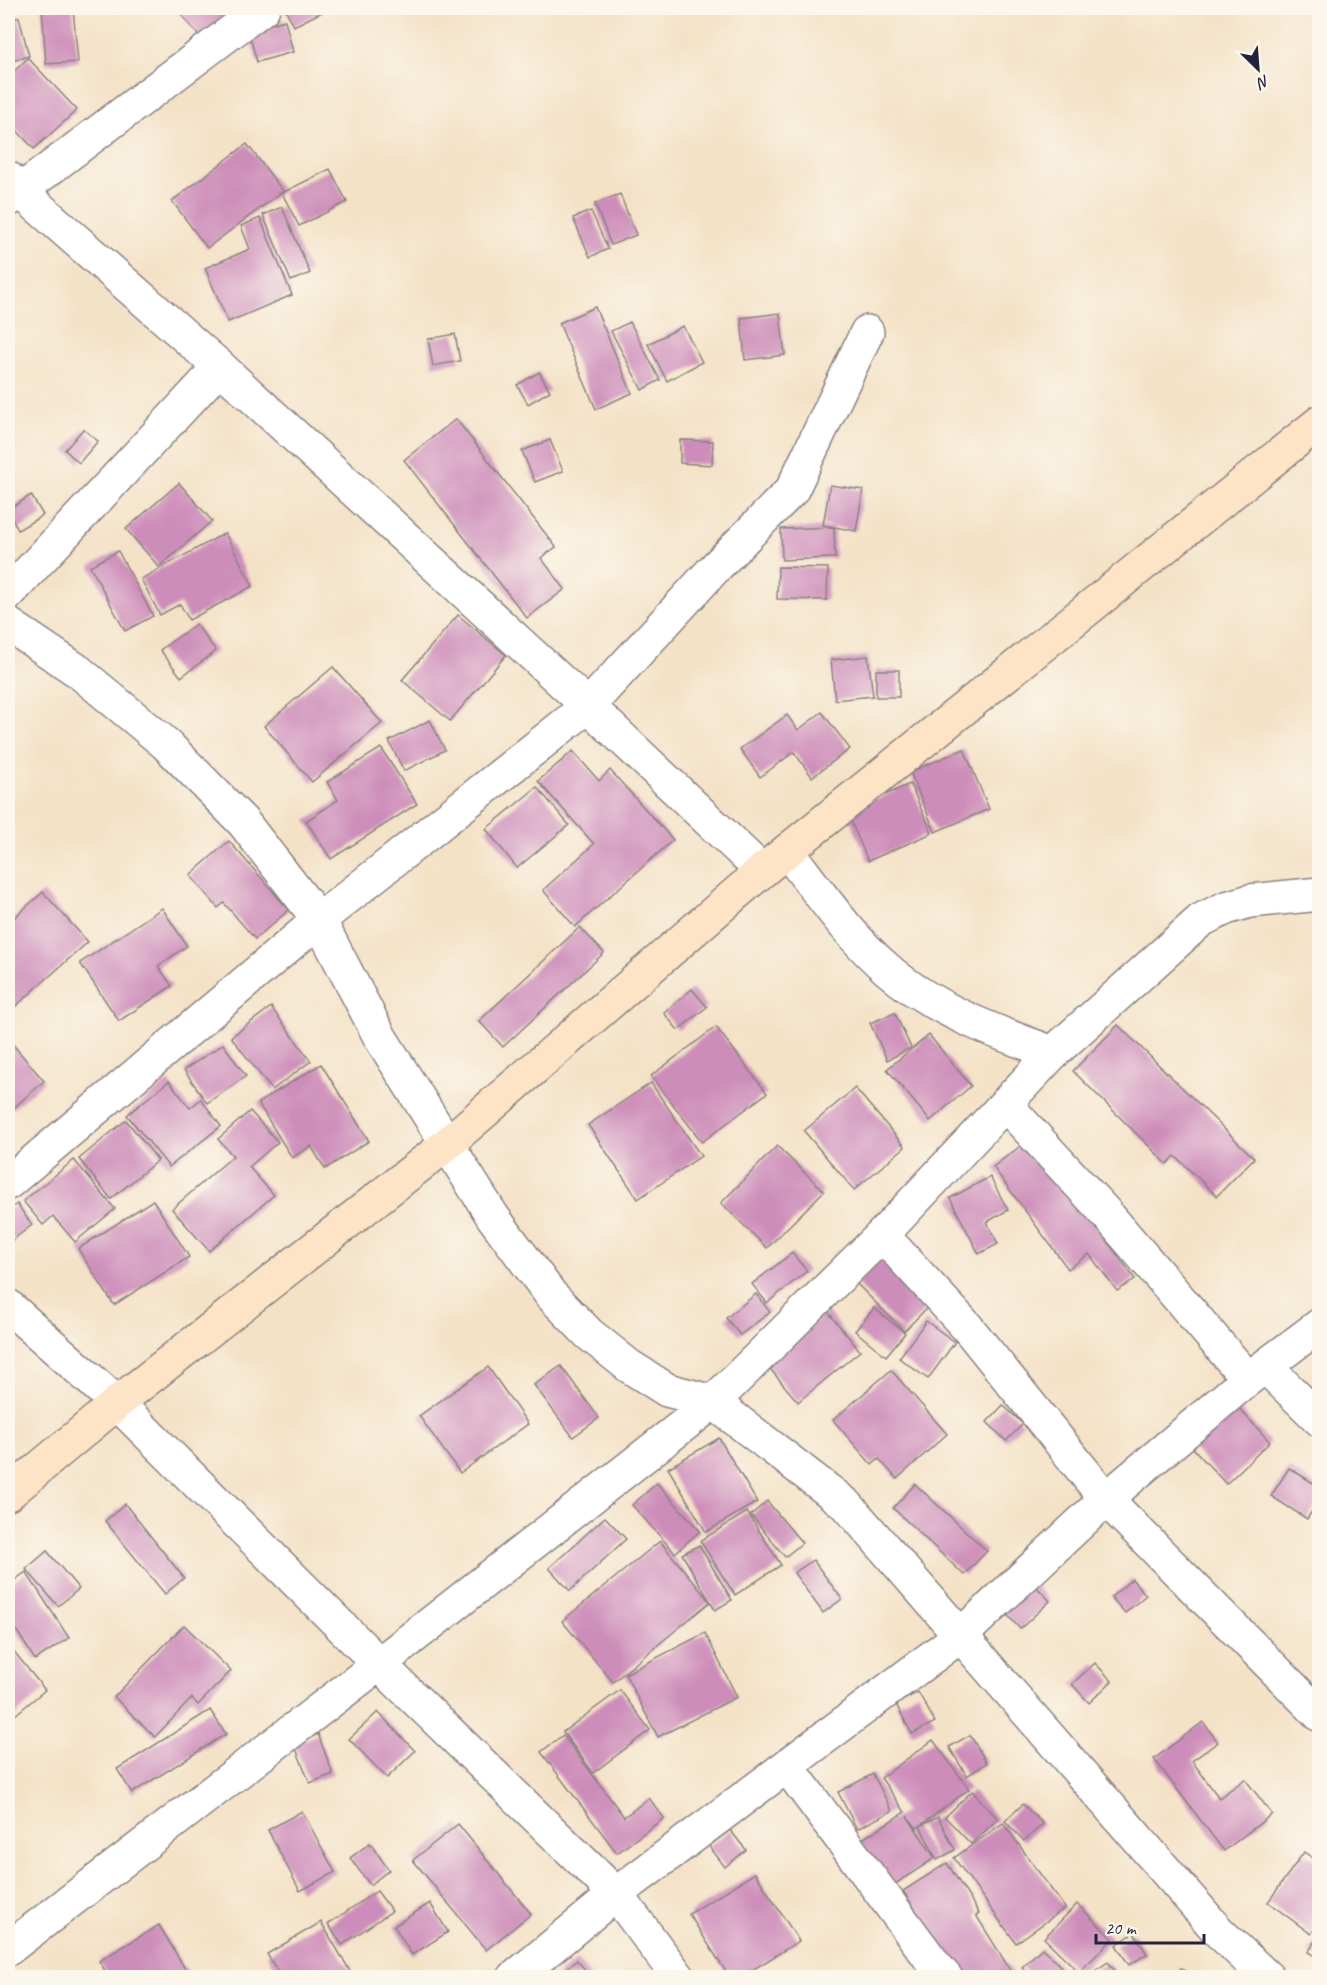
<svg xmlns="http://www.w3.org/2000/svg" width="1327" height="1985" font-family="Caveat,sans-serif">
  <rect width="100%" height="100%" fill="#fbf7ec"/>
  <filter id="ink" filterUnits="userSpaceOnUse"><feTurbulence type="fractalNoise" baseFrequency=".0167" numOctaves="2"/><feDisplacementMap in="SourceGraphic" scale="12" xChannelSelector="R" yChannelSelector="G"/><feConvolveMatrix kernelMatrix="1 2 1 2 8 2 1 2 1" color-interpolation-filters="sRGB"/></filter>
  <filter id="wash" filterUnits="userSpaceOnUse"><feTurbulence type="fractalNoise" baseFrequency=".008" numOctaves="4" result="noise"/><feDisplacementMap in="SourceGraphic" scale="24" xChannelSelector="R" yChannelSelector="G"/><feGaussianBlur stdDeviation="1.35" result="paint"/><feColorMatrix in="noise" values="0 0 0 0 0 0 0 0 0 0 0 0 0 0 0 0 0 1.4 0 .05"/><feComposite in="paint" operator="in"/></filter>
  <g filter="url(#wash)">
    <rect width="100%" height="100%" fill="#f4e2c7"/>
    <g id="blocks">
      <g fill="#cd8dba">
        <polygon points="42,8 73,8 78,62 46,64"/>
        <polygon points="176,8 235,8 199,36"/>
        <polygon points="285,8 330,8 294,26"/>
        <polygon points="19,17 29,56 8,62 8,20"/>
        <polygon points="285,20 293,52 257,62 248,30"/>
        <polygon points="28,58 77,110 34,149 8,121 8,77"/>
        <polygon points="247,144 283,191 207,248 172,201"/>
        <polygon points="330,169 347,202 299,226 282,193"/>
        <polygon points="620,194 636,235 611,245 595,204"/>
        <polygon points="282,207 310,273 291,281 263,215"/>
        <polygon points="591,211 608,249 590,257 573,218"/>
        <polygon points="260,218 292,295 228,322 205,268 250,249 241,226"/>
        <polygon points="595,307 632,393 596,409 559,323"/>
        <polygon points="780,313 785,355 745,360 741,318"/>
        <polygon points="630,322 660,380 642,390 611,331"/>
        <polygon points="683,326 702,362 667,381 648,344"/>
        <polygon points="455,334 460,361 433,366 428,339"/>
        <polygon points="539,372 550,391 528,404 517,385"/>
        <polygon points="456,419 556,547 541,558 565,589 527,618 404,460"/>
        <polygon points="83,429 98,441 79,463 65,450"/>
        <polygon points="550,440 563,471 535,482 522,451"/>
        <polygon points="680,440 713,441 712,465 680,463"/>
        <polygon points="179,483 212,521 159,567 126,529"/>
        <polygon points="830,485 863,490 856,531 823,525"/>
        <polygon points="31,495 43,515 18,530 8,510"/>
        <polygon points="834,527 835,558 782,560 781,529"/>
        <polygon points="225,533 253,586 189,620 180,604 160,615 141,579"/>
        <polygon points="118,551 153,616 125,631 90,566"/>
        <polygon points="778,567 828,568 827,600 777,599"/>
        <polygon points="458,615 506,655 450,721 402,680"/>
        <polygon points="196,624 216,651 181,677 160,650"/>
        <polygon points="868,656 873,696 835,700 831,660"/>
        <polygon points="333,667 382,723 312,782 264,726"/>
        <rect x="876" y="670" width="23" height="27"/>
        <polygon points="822,712 850,749 812,777 794,752 760,777 740,749 787,715 798,730"/>
        <polygon points="430,720 445,750 404,771 389,741"/>
        <polygon points="381,748 417,804 331,859 306,821 338,800 327,782"/>
        <polygon points="964,749 989,809 935,832 910,772"/>
        <polygon points="573,751 599,781 610,770 673,840 575,927 543,890 594,844 538,781"/>
        <polygon points="910,784 932,833 868,861 847,812"/>
        <polygon points="537,787 569,825 517,868 486,829"/>
        <polygon points="229,841 289,910 255,939 224,903 218,908 190,875"/>
        <polygon points="43,892 88,942 8,1013 8,923"/>
        <polygon points="162,908 187,946 158,966 172,986 119,1021 80,963"/>
        <polygon points="580,927 604,953 503,1047 479,1021"/>
        <polygon points="692,989 707,1007 678,1030 664,1013"/>
        <polygon points="271,1007 311,1061 272,1090 231,1037"/>
        <polygon points="895,1013 911,1048 887,1060 870,1023"/>
        <polygon points="1118,1025 1254,1158 1217,1196 1175,1156 1167,1164 1073,1071"/>
        <polygon points="716,1027 767,1093 702,1142 651,1076"/>
        <polygon points="929,1035 971,1086 930,1121 887,1069"/>
        <polygon points="8,1039 44,1081 8,1113"/>
        <polygon points="223,1044 246,1076 207,1103 184,1070"/>
        <polygon points="321,1064 369,1141 325,1169 311,1146 292,1158 258,1103"/>
        <polygon points="169,1081 190,1108 201,1099 221,1126 169,1167 127,1115"/>
        <polygon points="651,1083 701,1156 638,1199 588,1125"/>
        <polygon points="855,1088 905,1147 854,1190 804,1131"/>
        <polygon points="250,1111 278,1142 249,1167 274,1195 209,1251 172,1209 233,1156 218,1139"/>
        <polygon points="126,1120 158,1160 111,1199 79,1159"/>
        <polygon points="1031,1138 1135,1279 1117,1291 1089,1254 1068,1269 993,1167"/>
        <polygon points="777,1146 824,1191 767,1248 721,1203"/>
        <polygon points="74,1160 115,1209 75,1242 53,1216 43,1225 23,1201"/>
        <polygon points="990,1177 1008,1210 987,1222 998,1244 979,1254 950,1198"/>
        <polygon points="153,1200 189,1257 114,1305 78,1249"/>
        <polygon points="17,1204 32,1225 10,1242 8,1239 8,1210"/>
        <polygon points="792,1253 807,1271 767,1303 752,1284"/>
        <polygon points="883,1255 932,1303 904,1331 856,1283"/>
        <polygon points="756,1294 770,1312 740,1335 726,1318"/>
        <polygon points="874,1308 905,1333 886,1356 855,1331"/>
        <polygon points="828,1312 860,1351 798,1402 766,1364"/>
        <polygon points="926,1321 955,1342 928,1379 899,1358"/>
        <polygon points="561,1366 599,1418 573,1437 534,1385"/>
        <polygon points="488,1367 528,1424 460,1473 419,1416"/>
        <polygon points="891,1370 947,1434 897,1479 879,1459 872,1465 833,1420"/>
        <polygon points="1003,1405 1023,1424 1006,1441 987,1422"/>
        <polygon points="1236,1405 1270,1442 1226,1484 1191,1446"/>
        <polygon points="719,1438 757,1502 706,1532 668,1468"/>
        <polygon points="1289,1468 1320,1487 1320,1499 1307,1519 1271,1496"/>
        <polygon points="657,1483 700,1531 675,1553 632,1505"/>
        <polygon points="915,1484 987,1551 964,1575 893,1508"/>
        <polygon points="767,1501 802,1543 785,1557 751,1515"/>
        <polygon points="125,1504 184,1578 165,1594 105,1521"/>
        <polygon points="747,1512 781,1565 735,1595 700,1541"/>
        <polygon points="605,1517 626,1539 570,1591 549,1568"/>
        <polygon points="660,1541 710,1602 613,1682 562,1621"/>
        <polygon points="699,1545 732,1600 715,1610 682,1554"/>
        <polygon points="47,1551 79,1589 58,1606 26,1569"/>
        <polygon points="813,1560 842,1599 823,1613 794,1573"/>
        <polygon points="26,1572 69,1638 35,1660 8,1617 8,1585"/>
        <polygon points="1132,1579 1146,1595 1125,1613 1111,1597"/>
        <polygon points="1033,1583 1050,1601 1020,1629 1003,1610"/>
        <polygon points="184,1625 231,1671 198,1705 192,1698 155,1737 114,1697"/>
        <polygon points="705,1633 737,1697 658,1737 625,1674"/>
        <polygon points="8,1644 45,1690 8,1721"/>
        <polygon points="1095,1663 1112,1681 1089,1703 1072,1684"/>
        <polygon points="620,1690 650,1730 593,1773 563,1732"/>
        <polygon points="918,1692 935,1722 912,1734 896,1704"/>
        <polygon points="210,1710 226,1734 132,1793 117,1769"/>
        <polygon points="378,1712 415,1751 387,1778 349,1739"/>
        <polygon points="1203,1722 1218,1742 1192,1761 1219,1798 1245,1779 1272,1814 1224,1851 1154,1759"/>
        <polygon points="318,1734 333,1774 310,1783 294,1744"/>
        <polygon points="563,1735 624,1817 649,1798 664,1818 617,1853 541,1752"/>
        <polygon points="970,1735 987,1763 967,1776 949,1747"/>
        <polygon points="933,1740 969,1789 917,1828 907,1816 935,1858 886,1890 856,1843 905,1812 881,1778"/>
        <polygon points="873,1774 892,1811 857,1829 838,1792"/>
        <polygon points="972,1791 998,1819 971,1844 945,1817"/>
        <polygon points="1023,1804 1043,1824 1024,1841 1005,1821"/>
        <polygon points="302,1811 335,1872 300,1891 268,1830"/>
        <polygon points="938,1817 955,1850 937,1860 920,1826"/>
        <polygon points="1003,1823 1065,1908 1016,1943 954,1858"/>
        <polygon points="458,1824 531,1914 486,1950 413,1860"/>
        <polygon points="730,1830 746,1850 725,1867 709,1846"/>
        <polygon points="370,1843 389,1870 370,1885 350,1858"/>
        <polygon points="1304,1852 1320,1863 1320,1922 1311,1934 1268,1902"/>
        <polygon points="947,1863 979,1913 976,1915 1012,1973 1005,1977 958,1977 903,1891"/>
        <polygon points="755,1873 799,1941 741,1977 729,1977 689,1914"/>
        <polygon points="377,1891 392,1911 342,1945 328,1924"/>
        <polygon points="430,1903 448,1932 412,1955 394,1926"/>
        <polygon points="1077,1904 1113,1939 1079,1972 1044,1938"/>
        <polygon points="321,1922 350,1971 338,1977 281,1977 267,1954"/>
        <polygon points="159,1925 190,1977 109,1977 99,1961"/>
        <polygon points="1134,1933 1147,1954 1129,1965 1116,1945"/>
        <polygon points="1320,1935 1320,1959 1308,1952"/>
        <polygon points="1042,1948 1071,1977 1032,1977 1022,1967"/>
        <polygon points="577,1960 591,1977 556,1977"/>
        <polygon points="1108,1962 1120,1977 1086,1977"/>
        <polygon points="1181,1968 1192,1977 1173,1977"/>
      </g>
    </g>
  </g>
  <g filter="url(#ink)">
    <use href="#blocks" fill-opacity="0" stroke="#8b8281" stroke-width="1.5"/>
    <g fill="none" stroke-linecap="round" stroke-linejoin="round">
      <g stroke="#8b8281" stroke-width="36">
        <g id="street">
          <polyline points="8,178 19,190 220,367 588,706 762,871"/>
          <polyline points="8,200 263,8"/>
          <polyline points="8,594 220,367"/>
          <polyline points="8,624 78,671 166,744 243,822 319,920 380,1037 447,1144 493,1217 551,1295 589,1334 629,1366 667,1390 713,1402 847,1505 1219,1932 1268,1978"/>
          <path d="M787 851C819 892 848 935 887 969 932 1009 997 1033 1053 1053"/>
          <polyline points="1006,1105 1105,1212 1248,1379"/>
          <polyline points="8,1183 319,920 588,706 714,569 792,490 867,332"/>
          <polyline points="882,1235 967,1327 1106,1499 1320,1715"/>
          <polyline points="8,1306 117,1403 379,1664 616,1894 679,1978"/>
          <polyline points="1266,1367 1320,1420"/>
          <polyline points="787,1766 935,1965 946,1978"/>
          <polyline points="8,1949 379,1664 713,1402 882,1235 1053,1053 1201,920 1226,908 1250,901 1320,894"/>
          <polyline points="514,1978 616,1894 960,1636 1106,1499 1248,1379 1320,1325"/>
        </g>
      </g>
      <g stroke="#8b8281" stroke-width="36">
        <polyline id="secondary" points="8,1494 117,1403 447,1144 762,871 1320,422"/>
      </g>
      <use href="#street" stroke="#fff" stroke-width="33"/>
      <use href="#secondary" stroke="#fee4c6" stroke-width="33"/>
    </g>
  </g>
  <rect width="1327" height="1985" fill="none" stroke="#fbf7ec" stroke-width="30"/>
  <g transform="translate(1258 69) rotate(155)" stroke="#fbf7ec" stroke-width="4.5" paint-order="stroke">
  <path d="M0-4.5L10 22L0 15L-10 22Z" fill="#22223b"/>
  <text y="-9" font-size="16" font-weight="bold" text-anchor="middle" fill="#22223b">N</text>
  </g>
  <path d="M1096 1934v9h108v-9" fill="none" stroke="#22223b" stroke-width="3"/>
  <text x="1105" y="1934" font-size="18" fill="#22223b" stroke="#fbf7ec" stroke-width="4.5" paint-order="stroke">20 m</text>
</svg>
